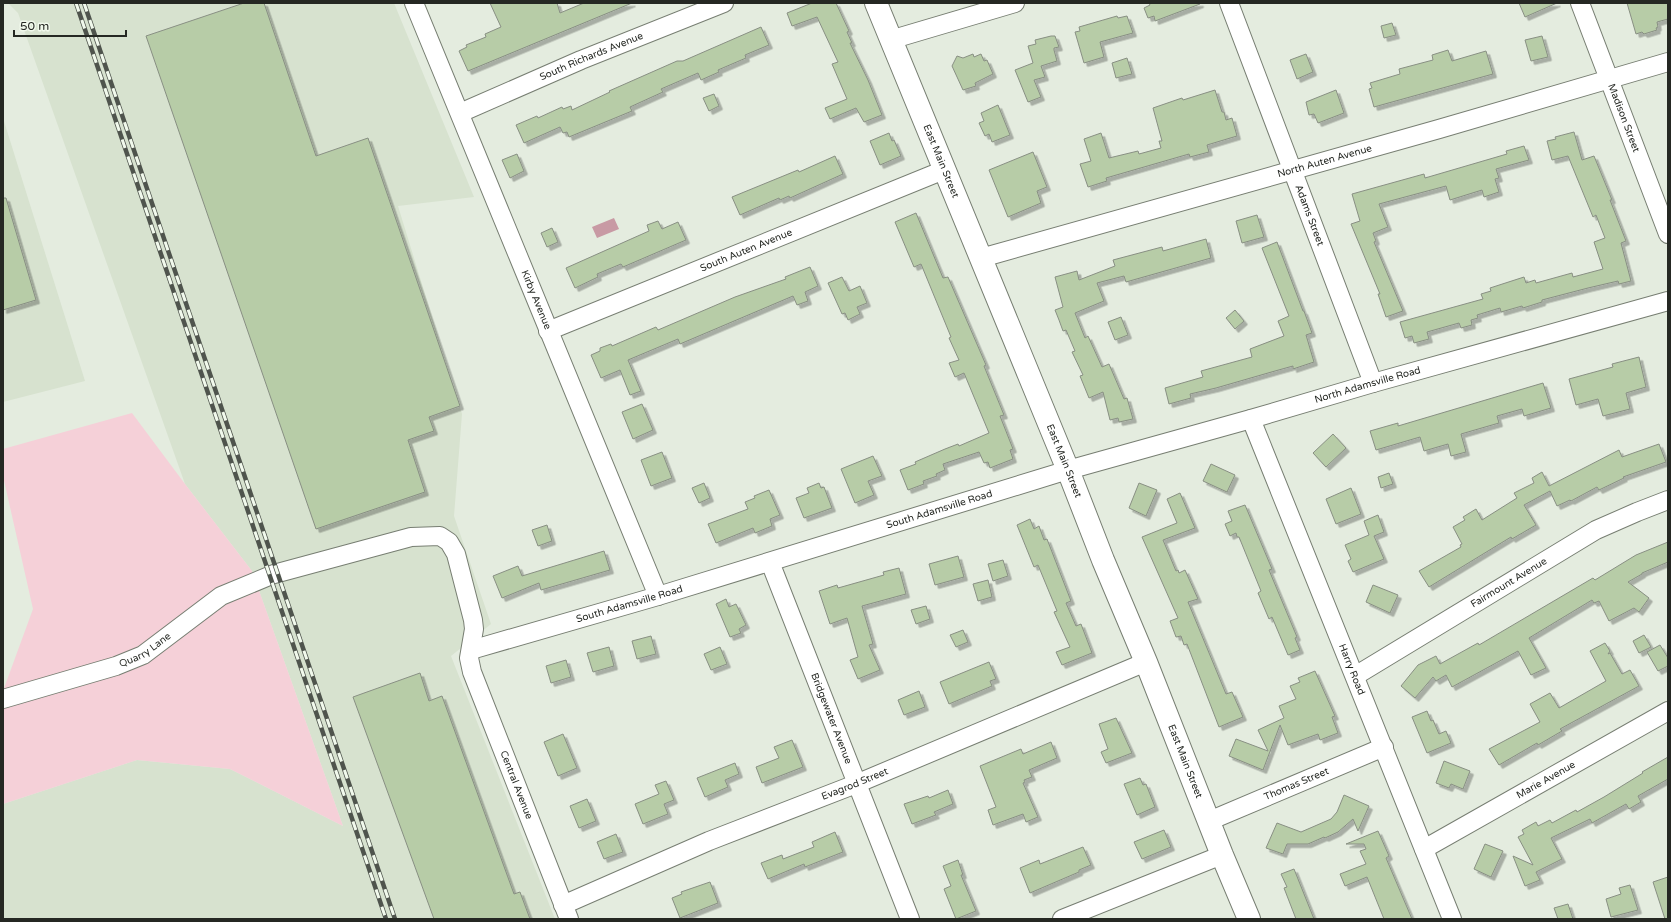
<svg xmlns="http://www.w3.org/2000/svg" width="1671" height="922" font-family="'Varela Round',sans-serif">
  <defs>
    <filter id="shadow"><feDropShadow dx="3.5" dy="3.5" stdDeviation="0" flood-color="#0004"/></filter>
  </defs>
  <rect width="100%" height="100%" fill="#e4ecdf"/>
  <g fill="#d7e2cf">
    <polygon points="8,3 394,3 474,197 398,206 462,414 454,516 491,624 451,656 555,919 3,919 3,804 137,760 230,769 343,826 252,571 185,484 18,13"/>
    <polygon points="3,118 85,381 3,402"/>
  </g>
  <polygon fill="#f5d0d8" points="132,413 185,484 252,571 343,826 230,769 137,760 3,804 3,691 33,609 3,476 3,449"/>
  <polygon fill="#c89aa4" points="614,218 619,229 597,238 592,227"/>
  <g fill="#b7cca7" stroke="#888f83" filter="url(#shadow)">
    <polygon points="244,3 264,3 316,156 368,138 460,406 429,417 434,431 408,440 425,492 316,529 146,36"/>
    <polygon points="490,3 557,3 560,13 584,3 632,3 468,71 459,51 467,47 466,45 486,37 485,34 501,27"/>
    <polygon points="812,3 836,3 849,31 847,32 852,43 850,43 868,80 882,115 864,122 856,108 830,119 825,108 847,99 832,64 838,62 817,17 792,26 787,13"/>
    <polygon points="1149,3 1200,3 1200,4 1155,21 1154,16 1148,18 1144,8 1150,5"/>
    <polygon points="1519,3 1557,3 1525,17"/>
    <polygon points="1627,3 1668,3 1668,19 1657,22 1658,27 1656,28 1657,30 1644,34 1642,32 1636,34"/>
    <polygon points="1117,16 1118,18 1127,16 1133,33 1100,42 1104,57 1084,63 1075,32 1080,31 1079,27"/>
    <polygon points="1392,23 1396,35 1384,38 1381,26"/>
    <polygon points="761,27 769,45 745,55 746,58 718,70 719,72 701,80 698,73 661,89 663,92 630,107 632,111 569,137 567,132 563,133 560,127 524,143 516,125 537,116 538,118 562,107 563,109 571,106 572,110 610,92 609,91 677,61 683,61"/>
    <polygon points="1051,36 1055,36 1059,47 1054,48 1054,50 1057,61 1041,66 1045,77 1034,80 1041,97 1028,102 1015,70 1033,63 1028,46 1036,44 1035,40"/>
    <polygon points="1542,36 1548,57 1531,61 1525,40"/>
    <polygon points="1448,50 1452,61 1486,51 1493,74 1374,107 1369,89 1372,88 1370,83 1400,74 1399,69 1433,60 1432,55"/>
    <polygon points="973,54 974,57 981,54 984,61 987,60 993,74 975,83 976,86 963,90 952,66 957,56 963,58"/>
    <polygon points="1306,54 1313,72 1297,79 1290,60"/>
    <polygon points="1127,58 1132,74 1116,78 1112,63"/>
    <polygon points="1215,90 1222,112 1224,112 1226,120 1232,118 1237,136 1207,145 1209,152 1190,157 1189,154 1106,178 1107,181 1088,187 1080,164 1091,161 1084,139 1101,133 1109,158 1138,151 1139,154 1161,148 1159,141 1162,141 1153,108 1182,98 1183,100"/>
    <polygon points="1336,90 1344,113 1318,123 1314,114 1309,115 1306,102"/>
    <polygon points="714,94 719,106 709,111 703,98"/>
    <polygon points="998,105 1010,135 992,142 989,134 985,136 979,123 984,121 981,113"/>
    <polygon points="1574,132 1582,160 1594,156 1612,200 1610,200 1626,241 1621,243 1631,281 1619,284 1618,281 1588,288 1542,300 1542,302 1523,308 1522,306 1501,312 1500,308 1477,315 1478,318 1471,320 1472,325 1461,328 1459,323 1427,332 1429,339 1414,343 1412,336 1405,338 1400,322 1483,299 1481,294 1491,291 1490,288 1524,277 1526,283 1535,280 1536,283 1572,273 1573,277 1603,269 1594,242 1605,238 1596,215 1593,217 1568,156 1552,160 1547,141 1556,139 1555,137"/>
    <polygon points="889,133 892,141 894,140 901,156 880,165 870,141"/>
    <polygon points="1524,146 1529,160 1496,169 1499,178 1495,179 1499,192 1484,197 1482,190 1450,200 1446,186 1379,204 1388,227 1373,233 1376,241 1374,242 1403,311 1386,317 1378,294 1380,294 1351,224 1360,221 1352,194 1424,174 1425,178 1507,154 1506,151"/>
    <polygon points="1033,152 1047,187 1037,191 1041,203 1008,217 989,170"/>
    <polygon points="517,154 524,171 510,178 502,160"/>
    <polygon points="835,156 843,174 790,198 789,196 780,200 779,198 740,215 732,197 798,170 799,172"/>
    <polygon points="3,198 6,198 36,300 3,310"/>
    <polygon points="916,213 943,278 948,277 986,365 984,366 1004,415 1000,416 1013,449 1010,450 1013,459 990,468 988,462 984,463 979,452 943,464 945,470 936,474 937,476 923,481 924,484 908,490 900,470 916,464 915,462 945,449 958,444 959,446 989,433 964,373 955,377 949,363 959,360 949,338 951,337 921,264 914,267 895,222"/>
    <polygon points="1257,215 1264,237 1242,243 1236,221"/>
    <polygon points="658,221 662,229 678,222 686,240 623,267 621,264 597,274 598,277 575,288 566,268 649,231 647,225"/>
    <polygon points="552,228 558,242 547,247 541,233"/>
    <polygon points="1206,239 1211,258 1126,282 1124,276 1097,283 1104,301 1075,313 1085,338 1088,336 1102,367 1109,364 1124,399 1127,398 1133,419 1119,422 1118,418 1110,420 1103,392 1089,398 1080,376 1083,375 1072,352 1075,351 1066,330 1063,331 1059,320 1055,310 1063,307 1055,277 1077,271 1079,280 1115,266 1113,260 1162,247 1163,251"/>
    <polygon points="1277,242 1303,311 1304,311 1312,333 1306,335 1314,362 1293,369 1293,366 1275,371 1216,388 1190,394 1191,398 1169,404 1165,388 1203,377 1201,371 1252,357 1250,349 1284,336 1278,321 1289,316 1262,248"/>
    <polygon points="810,267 818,286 805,292 808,301 797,305 793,296 680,344 678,339 628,360 641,391 630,395 620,370 601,378 591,355 600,351 600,348 611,344 612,346 656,327 658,330 735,297 786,279 785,277"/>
    <polygon points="842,277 849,291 860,286 867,303 857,307 860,314 848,320 845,313 842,314 828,283"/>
    <polygon points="1235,310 1244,321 1235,329 1226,318"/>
    <polygon points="1121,317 1128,335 1115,340 1108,322"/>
    <polygon points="1639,357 1646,387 1626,393 1630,409 1603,416 1598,399 1576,405 1569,379 1613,367 1612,364"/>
    <polygon points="1543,383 1551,408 1524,416 1522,409 1497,416 1499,423 1461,434 1466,452 1451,456 1448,444 1424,451 1420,437 1376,450 1370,431 1398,423 1398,426"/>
    <polygon points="642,404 653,430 633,439 622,412"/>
    <polygon points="1333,434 1346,448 1326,467 1313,453"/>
    <polygon points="1659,444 1666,462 1623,477 1624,478 1599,490 1597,487 1571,501 1570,500 1557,506 1550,491 1524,505 1536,525 1512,539 1511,537 1429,587 1419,571 1461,547 1460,545 1462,544 1453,527 1465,520 1463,517 1476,509 1482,520 1517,498 1514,493 1534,483 1532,478 1542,472 1549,486 1619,450 1622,457"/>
    <polygon points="662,452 672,478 651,486 641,460"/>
    <polygon points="873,456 882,476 868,481 874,495 855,503 841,469"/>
    <polygon points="1211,464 1235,475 1227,492 1203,481"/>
    <polygon points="1389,473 1393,484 1381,488 1378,477"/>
    <polygon points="704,483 710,498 699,503 692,488"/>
    <polygon points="819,483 821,488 824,487 832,508 804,518 796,498 809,493 807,488"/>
    <polygon points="1139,483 1157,490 1146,516 1129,508"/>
    <polygon points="1351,488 1361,514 1336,524 1326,499"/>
    <polygon points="769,490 780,515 770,519 772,526 755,533 753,528 716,543 708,524 748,509 745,502 755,498 754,496"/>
    <polygon points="1180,493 1195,528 1163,540 1176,571 1178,570 1179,573 1185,570 1198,599 1188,602 1226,694 1232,692 1243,717 1219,727 1187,644 1184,645 1181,636 1176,637 1170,621 1178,618 1142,537 1177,523 1167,499"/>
    <polygon points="1245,505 1272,569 1269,570 1297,637 1295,638 1300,650 1288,655 1272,617 1269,619 1258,593 1261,591 1239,537 1237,537 1236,533 1230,536 1225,524 1232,521 1228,511"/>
    <polygon points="1378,515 1384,532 1374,536 1384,559 1353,572 1348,561 1351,559 1345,545 1369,535 1364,521"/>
    <polygon points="1030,519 1034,529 1039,526 1044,540 1047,539 1071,601 1066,603 1076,626 1081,624 1092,653 1062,665 1056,652 1070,647 1054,612 1057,611 1038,565 1034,567 1017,525"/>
    <polygon points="547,525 552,541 538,546 532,530"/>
    <polygon points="1668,542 1668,562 1642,573 1642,574 1628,582 1649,598 1639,612 1634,608 1609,621 1599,601 1594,603 1592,600 1529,638 1546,668 1531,675 1518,651 1452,687 1446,675 1436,681 1433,677 1415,698 1401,686 1418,665 1436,656 1440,664 1478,643 1479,645 1593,578 1595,580 1636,555"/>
    <polygon points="604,551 610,570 541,590 539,583 502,598 493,576 518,566 522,576"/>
    <polygon points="958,556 964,577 935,585 929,564"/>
    <polygon points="1003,560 1008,576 993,581 988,564"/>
    <polygon points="899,568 906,594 862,606 873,644 869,645 880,670 858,679 850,660 858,657 847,618 830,624 819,591 837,585 838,588 884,575 883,572"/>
    <polygon points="988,580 992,597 978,601 973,584"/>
    <polygon points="1373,585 1398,595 1390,613 1366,602"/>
    <polygon points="726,599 729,607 736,604 746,625 739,629 741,633 730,637 716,604"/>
    <polygon points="926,606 930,619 916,624 911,610"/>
    <polygon points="963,630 968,642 956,647 950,635"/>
    <polygon points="1644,635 1651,647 1639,653 1633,641"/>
    <polygon points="651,636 656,654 637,659 632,641"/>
    <polygon points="1605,643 1610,651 1608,654 1610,653 1622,674 1630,670 1639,686 1560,729 1562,731 1538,745 1537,743 1499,765 1489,749 1540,722 1530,704 1550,693 1559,708 1606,681 1590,651"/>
    <polygon points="1660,645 1668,658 1668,666 1658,671 1647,652"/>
    <polygon points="609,647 614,666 593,672 587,653"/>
    <polygon points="720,647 727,664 711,670 704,654"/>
    <polygon points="566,660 571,677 551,683 546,666"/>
    <polygon points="989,662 996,679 990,681 992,686 949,704 940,682"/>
    <polygon points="1315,671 1335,716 1332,717 1338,733 1320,740 1318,734 1288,745 1280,725 1263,770 1229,756 1236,739 1268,751 1258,730 1284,718 1279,706 1296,699 1290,686 1300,682 1298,678"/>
    <polygon points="420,673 429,701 442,696 514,894 520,892 530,919 434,919 353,697"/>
    <polygon points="919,691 925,707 904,715 898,700"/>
    <polygon points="1427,711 1431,721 1433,720 1439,734 1446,731 1451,743 1427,753 1412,717"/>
    <polygon points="1116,718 1132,753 1106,763 1101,752 1108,749 1099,724"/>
    <polygon points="563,734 577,768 558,776 544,742"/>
    <polygon points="792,740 803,767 762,783 756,767 779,758 774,747"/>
    <polygon points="1051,742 1057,758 1029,770 1032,777 1024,780 1025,782 1023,783 1038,817 1026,822 1023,814 993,825 988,810 996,807 980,766 1021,749 1023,754"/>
    <polygon points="1668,757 1668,779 1638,796 1641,802 1629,809 1626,804 1592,823 1590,819 1551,838 1562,859 1536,872 1540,880 1525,886 1513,856 1533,865 1518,837 1524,834 1522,830 1536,822 1538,826 1550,820 1552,823 1576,810 1577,812 1604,797 1643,773 1642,772"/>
    <polygon points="1444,761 1470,771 1463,789 1451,784 1449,788 1436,783"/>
    <polygon points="735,763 739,774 725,780 728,787 705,797 697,778"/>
    <polygon points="1140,778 1143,785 1146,784 1155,807 1137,815 1124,784"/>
    <polygon points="666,781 674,800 664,804 668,814 643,824 635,804 659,794 655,785"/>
    <polygon points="948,790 953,804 934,812 936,815 912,824 904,804 928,796 929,798"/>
    <polygon points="1344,795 1369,806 1358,831 1353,819 1338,832 1325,838 1324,837 1308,844 1287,844 1283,854 1266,848 1277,823 1301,832 1331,819 1337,812"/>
    <polygon points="587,799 596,821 579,828 570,806"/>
    <polygon points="1164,830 1171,847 1142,859 1134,842"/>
    <polygon points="1378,831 1389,856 1386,858 1412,919 1384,919 1367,877 1345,886 1340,874 1366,864 1360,851 1366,849 1364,844 1346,844"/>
    <polygon points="835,832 843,852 805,867 804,864 768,879 761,863 782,855 783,859 814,847 812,842"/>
    <polygon points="616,834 623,852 604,859 597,842"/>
    <polygon points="1485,844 1503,851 1491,877 1474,869"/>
    <polygon points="1083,847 1091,865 1079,870 1079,872 1030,893 1020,868 1039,860 1040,864"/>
    <polygon points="958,860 963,875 961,875 976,911 956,919 944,889 951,886 943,866"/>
    <polygon points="1294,869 1314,919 1296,919 1284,888 1287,887 1281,874"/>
    <polygon points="1668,877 1668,919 1665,919 1653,882"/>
    <polygon points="710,882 718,903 680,918 672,898 682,894 681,892"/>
    <polygon points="1630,885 1638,910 1611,917 1606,899 1621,894 1619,888"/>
    <polygon points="1568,904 1573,919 1558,919 1554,908"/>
  </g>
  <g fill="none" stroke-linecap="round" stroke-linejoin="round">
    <g stroke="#777e72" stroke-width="20">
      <g id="street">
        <path id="s1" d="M414 3 658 596"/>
        <path id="s2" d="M1229 3 1373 383"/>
        <path id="s3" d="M1580 3 1668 234"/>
        <polyline points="890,40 1015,3"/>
        <path id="s4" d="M460 113 581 60 724 3"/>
        <path id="s5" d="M981 258 1439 129 1668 62"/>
        <path id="s6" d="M548 331 944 170"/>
        <path id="s7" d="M1251 419 1452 919"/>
        <path id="s8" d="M770 562 910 919"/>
        <path id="s9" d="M471 650 658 596 1068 470 1251 419 1373 383 1668 301"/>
        <path id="s10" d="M1355 676 1596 530 1637 512 1668 500"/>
        <path id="s11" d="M3 699 116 666 143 655 221 596 274 574 411 537 440 536 449 542 456 554 473 620 474 629 469 658 472 672 569 919"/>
        <path id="s12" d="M1209 821 1384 747"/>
        <path id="s13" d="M1424 849 1668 711"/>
        <path id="s14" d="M563 905 709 841 856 784 1146 662"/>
        <polyline points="1062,919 1222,855"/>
      </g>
    </g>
    <g stroke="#777e72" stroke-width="24">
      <g id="secondary">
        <path id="s15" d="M876 3 1068 470 1103 560 1146 662 1222 855 1249 919"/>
      </g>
    </g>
    <use href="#street" stroke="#fff" stroke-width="18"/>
    <use href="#secondary" stroke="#fff" stroke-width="22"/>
    <g stroke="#4f544d" stroke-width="4.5">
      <g id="rail">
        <polyline points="76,3 386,919"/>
        <polyline points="84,3 395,919"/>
      </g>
    </g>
    <use href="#rail" stroke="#f1f9ec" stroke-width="3" stroke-dasharray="9" stroke-linecap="butt"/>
  </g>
  <g text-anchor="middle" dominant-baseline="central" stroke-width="3" stroke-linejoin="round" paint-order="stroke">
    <g font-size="10" fill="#252823" stroke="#f1f9ec">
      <text stroke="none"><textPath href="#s4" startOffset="143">South Richards Avenue</textPath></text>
      <text stroke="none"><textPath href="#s3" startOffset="123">Madison Street</textPath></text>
      <text stroke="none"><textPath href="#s15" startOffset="171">East Main Street</textPath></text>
      <text stroke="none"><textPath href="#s5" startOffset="357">North Auten Avenue</textPath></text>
      <text stroke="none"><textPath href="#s2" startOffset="227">Adams Street</textPath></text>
      <text stroke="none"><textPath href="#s6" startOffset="214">South Auten Avenue</textPath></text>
      <text stroke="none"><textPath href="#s1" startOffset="321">Kirby Avenue</textPath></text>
      <text stroke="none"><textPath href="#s9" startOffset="935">North Adamsville Road</textPath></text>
      <text stroke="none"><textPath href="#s15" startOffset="495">East Main Street</textPath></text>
      <text stroke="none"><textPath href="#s9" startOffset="489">South Adamsville Road</textPath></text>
      <text stroke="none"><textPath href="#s10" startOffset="180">Fairmount Avenue</textPath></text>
      <text stroke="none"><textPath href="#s9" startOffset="165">South Adamsville Road</textPath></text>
      <text stroke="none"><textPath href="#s11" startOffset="151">Quarry Lane</textPath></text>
      <text stroke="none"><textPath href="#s7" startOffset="270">Harry Road</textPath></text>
      <text stroke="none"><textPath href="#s8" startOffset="168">Bridgewater Avenue</textPath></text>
      <text stroke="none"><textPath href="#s15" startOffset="819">East Main Street</textPath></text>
      <text stroke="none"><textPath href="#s13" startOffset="140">Marie Avenue</textPath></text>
      <text stroke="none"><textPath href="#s14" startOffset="316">Evagrod Street</textPath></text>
      <text stroke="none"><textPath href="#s12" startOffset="95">Thomas Street</textPath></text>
      <text stroke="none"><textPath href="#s11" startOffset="740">Central Avenue</textPath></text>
    </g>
  </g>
  <rect width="1671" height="922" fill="none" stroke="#252823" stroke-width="8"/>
  <path d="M14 30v6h112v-6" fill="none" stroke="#252823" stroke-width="2"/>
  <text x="20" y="30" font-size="12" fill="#252823" stroke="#f1f9ec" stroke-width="3" paint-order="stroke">50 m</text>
</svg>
